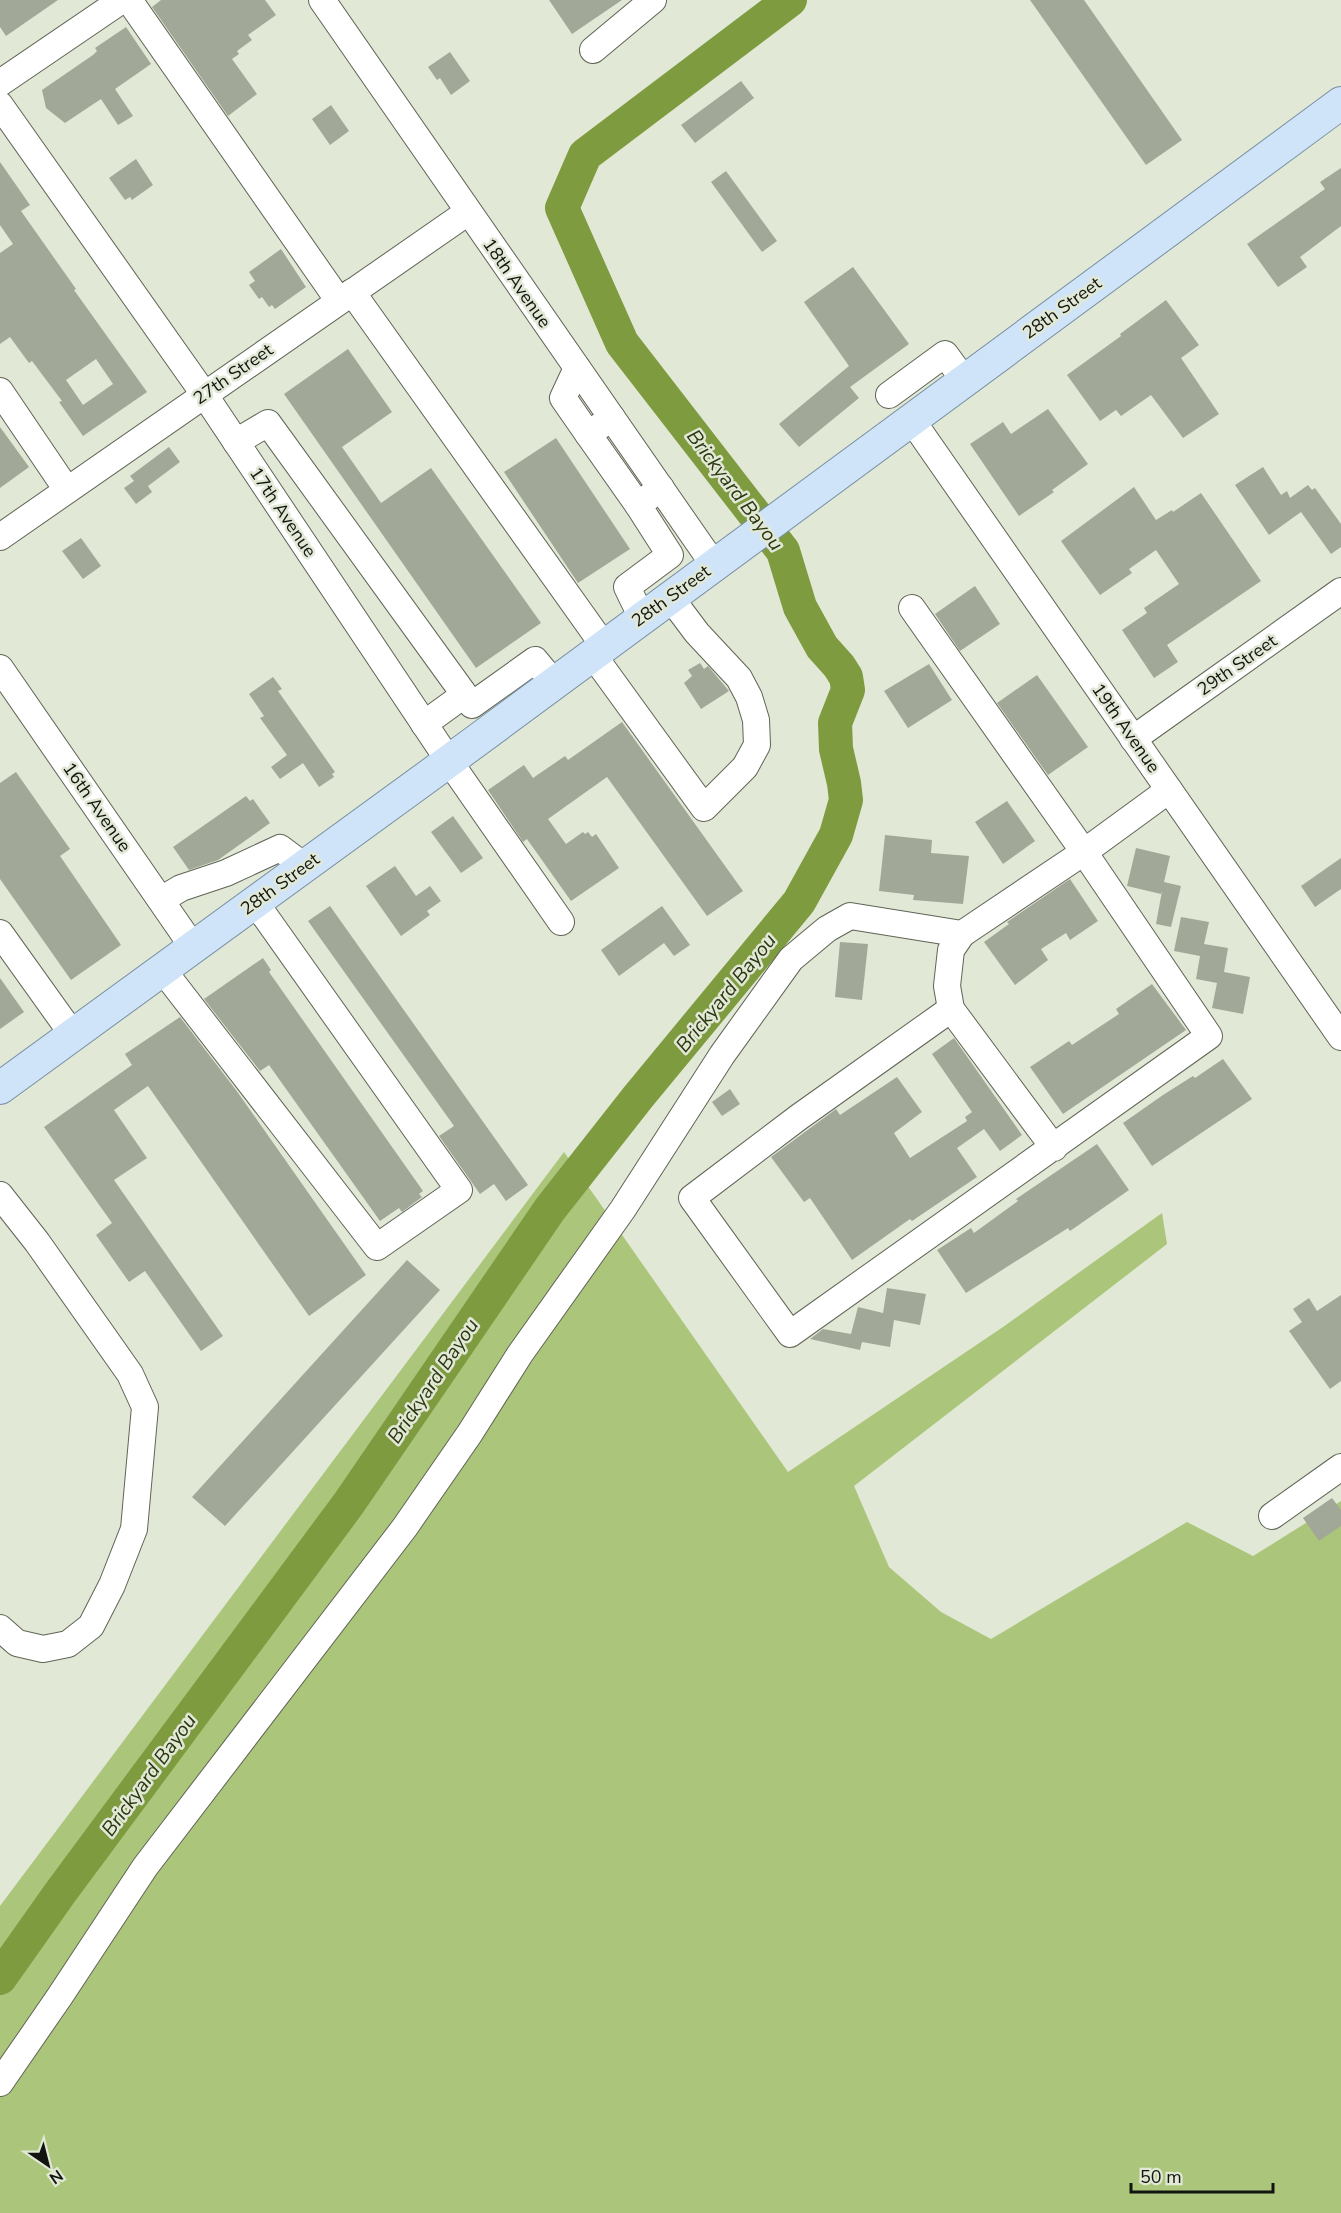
<svg xmlns="http://www.w3.org/2000/svg" width="1341" height="2213" font-family="'Nunito Sans',sans-serif">
  <rect width="100%" height="100%" fill="#e1e8d6"/>
  <polygon fill="#abc67a" points="564,1152 788,1472 1003,1327 1162,1213 1167,1244 854,1486 889,1567 941,1612 991,1639 1187,1522 1253,1556 1341,1501 1341,2213 0,2213 0,1906"/>
  <g fill="none" stroke-linecap="round" stroke-linejoin="round">
    <polyline stroke="#7e9b3f" stroke-width="34" points="0,1978 60,1893 349,1503 550,1209 638,1097 799,902 836,835 846,800 844,783 836,749 835,723 848,690 846,677 839,666 822,647 800,607 783,551 622,343 562,208 585,155 790,0"/>
  </g>
  <g fill="#a1a897" fill-rule="evenodd">
    <polygon points="0,0 58,0 6,36 0,27"/>
    <polygon points="161,0 265,0 276,15 248,35 252,40 237,51 239,54 232,59 257,94 228,116 152,7"/>
    <polygon points="549,0 622,0 572,34"/>
    <polygon points="1030,0 1084,0 1182,140 1146,165"/>
    <polygon points="126,27 151,64 115,89 133,116 118,125 101,99 65,123 46,108 42,90 93,55 97,51 95,48"/>
    <polygon points="450,52 470,81 451,95 440,78 437,80 428,67"/>
    <polygon points="741,81 754,98 695,143 681,125"/>
    <polygon points="331,105 349,131 330,145 312,119"/>
    <polygon points="136,159 153,185 132,200 130,197 125,200 109,178"/>
    <path d="M0 162 30 205 21 211 76 289 74 290 147 392 83 436 59 402 62 401 32 361 29 363 10 337 0 344V253L13 244 0 225ZM96 359 113 384 83 405 66 380Z"/>
    <polygon points="1341,168 1341,226 1300,257 1307,267 1278,287 1247,244 1325,189 1320,182"/>
    <polygon points="726,171 777,241 762,252 711,182"/>
    <polygon points="281,249 306,287 275,309 272,305 269,307 262,297 259,299 249,285 255,281 249,272"/>
    <polygon points="853,267 909,344 850,387 859,398 799,447 779,424 849,366 804,302"/>
    <polygon points="1166,300 1199,345 1181,358 1219,414 1183,438 1151,395 1121,416 1116,410 1100,421 1067,375 1121,336 1120,334"/>
    <polygon points="348,349 392,412 342,447 381,503 431,468 541,623 476,668 284,394"/>
    <polygon points="1048,409 1088,464 1052,490 1054,492 1019,516 970,444 1003,422 1011,434"/>
    <polygon points="0,427 29,467 0,488"/>
    <polygon points="556,438 630,549 578,583 504,472"/>
    <polygon points="169,447 180,462 148,486 152,492 136,504 124,488 134,481 130,476"/>
    <polygon points="1263,467 1281,495 1287,491 1290,498 1308,485 1312,490 1315,488 1341,524 1341,547 1331,554 1301,512 1269,535 1235,485"/>
    <polygon points="1134,487 1156,520 1172,510 1173,512 1201,493 1261,581 1167,645 1178,662 1154,678 1122,630 1147,613 1144,608 1179,584 1156,550 1129,569 1132,573 1100,595 1061,541"/>
    <polygon points="81,538 101,566 83,579 62,551"/>
    <polygon points="975,586 1000,624 960,651 935,614"/>
    <polygon points="700,663 704,669 708,666 729,691 701,709 684,683 692,676 688,670"/>
    <polygon points="929,664 952,700 908,728 884,691"/>
    <polygon points="1037,675 1088,747 1048,775 997,703"/>
    <polygon points="273,677 282,689 278,691 335,772 332,774 334,777 319,787 303,763 280,779 271,767 287,755 260,718 264,716 249,694"/>
    <polygon points="622,722 743,891 707,916 607,777 548,819 566,844 583,832 585,834 588,832 592,837 596,834 619,868 571,901 527,839 523,842 488,790 524,765 533,778 565,756 568,760"/>
    <polygon points="16,772 70,849 60,856 121,945 71,980 0,879 0,783"/>
    <polygon points="246,796 250,801 253,799 270,823 218,860 189,870 173,847"/>
    <polygon points="1007,801 1035,841 1003,864 975,822"/>
    <polygon points="453,816 483,858 461,873 431,832"/>
    <polygon points="885,835 932,840 931,853 969,856 963,904 913,900 914,895 879,891"/>
    <polygon points="1136,848 1170,856 1164,882 1181,886 1171,927 1156,924 1162,891 1161,894 1127,886"/>
    <polygon points="1341,858 1341,889 1315,907 1301,886"/>
    <polygon points="395,866 416,896 430,886 441,901 427,911 430,915 401,936 366,886"/>
    <polygon points="1070,879 1098,921 1070,940 1066,933 1041,949 1048,960 1015,985 984,942 1009,924 1007,922"/>
    <polygon points="330,906 528,1185 506,1201 494,1184 480,1194 439,1136 454,1126 308,921"/>
    <polygon points="662,906 690,945 674,956 664,943 619,976 601,950"/>
    <polygon points="1181,917 1209,922 1204,944 1228,948 1224,972 1250,977 1243,1014 1212,1008 1217,983 1196,979 1200,956 1174,951"/>
    <polygon points="840,942 868,944 862,1000 835,997"/>
    <polygon points="263,958 271,970 269,972 423,1191 419,1194 422,1197 402,1212 399,1208 380,1221 269,1065 260,1071 204,999"/>
    <polygon points="0,978 24,1012 0,1029"/>
    <polygon points="1152,984 1186,1030 1063,1114 1030,1067 1069,1041 1072,1045 1119,1014 1116,1009"/>
    <polygon points="180,1017 236,1090 366,1275 309,1316 148,1086 114,1110 147,1158 114,1180 223,1336 201,1351 145,1271 129,1282 96,1235 112,1223 44,1127 132,1065 125,1054"/>
    <polygon points="954,1038 1022,1135 1000,1151 984,1129 957,1148 977,1177 912,1221 910,1219 852,1260 810,1198 804,1202 771,1157 836,1109 840,1115 897,1077 922,1112 894,1133 910,1158 967,1121 965,1117 972,1112 932,1054"/>
    <polygon points="1223,1059 1252,1099 1152,1166 1123,1123 1163,1095 1193,1076 1195,1078"/>
    <polygon points="730,1089 740,1104 722,1116 712,1102"/>
    <polygon points="1097,1144 1129,1190 1070,1231 1068,1228 966,1293 937,1250 971,1228 974,1233 1018,1201 1016,1199"/>
    <polygon points="407,1260 440,1290 225,1526 192,1497"/>
    <polygon points="887,1288 926,1294 920,1325 894,1320 890,1347 862,1342 860,1350 810,1339 823,1329 851,1334 858,1307 883,1313"/>
    <polygon points="1341,1295 1341,1381 1330,1389 1289,1331 1302,1322 1293,1309 1309,1298 1317,1311"/>
    <polygon points="1332,1498 1341,1510 1341,1526 1319,1541 1303,1518"/>
  </g>
  <g fill="none" stroke-linecap="round" stroke-linejoin="round">
    <g stroke="#5f6455" stroke-width="28">
      <g id="minor">
        <polyline points="129,0 339,301"/>
        <polyline points="322,0 714,565"/>
        <polyline points="593,50 653,0"/>
        <polyline points="0,83 122,0"/>
        <polyline points="0,105 204,394 449,761 561,922"/>
        <polyline points="352,292 604,646"/>
        <polyline points="577,368 563,398 588,434"/>
        <polyline points="0,391 67,490"/>
        <polyline points="889,395 945,354 964,380"/>
        <polyline points="612,418 588,434 638,505"/>
        <polyline points="911,419 1341,1037"/>
        <polyline points="236,442 268,423 472,705 535,660 554,683"/>
        <polyline points="0,537 468,212"/>
        <polyline points="912,608 1084,852 1209,1036 790,1334 692,1198 799,1117 951,1009 1054,1148"/>
        <polyline points="642,618 627,587 670,555 638,505 661,488"/>
        <polyline points="593,655 704,808 745,767 757,745 756,720 749,697 739,678 697,633 670,597"/>
        <polyline points="0,668 193,947"/>
        <polyline points="424,724 464,695"/>
        <polyline points="1133,739 1341,591"/>
        <polyline points="161,900 181,888 226,873 280,848 304,866"/>
        <polyline points="0,933 73,1035"/>
        <polyline points="162,969 377,1247 459,1190 255,902"/>
        <polyline points="951,1009 947,986 951,950 962,934"/>
        <polyline points="0,1195 37,1242 130,1374 145,1407 134,1529 112,1585 91,1626 68,1644 43,1649 17,1643 0,1628"/>
        <polyline points="1272,1516 1341,1467"/>
        <polyline points="0,2083 60,1996 145,1867 405,1527 470,1433 520,1354 623,1209 722,1055 791,959 827,929 850,916 962,934 1084,852 1169,790"/>
      </g>
    </g>
    <g stroke="#7890a3" stroke-width="34">
      <polyline id="major" points="0,1088 449,761 1341,103"/>
    </g>
    <use href="#minor" stroke="#fff" stroke-width="26"/>
    <use href="#major" stroke="#cfe4f8" stroke-width="32"/>
  </g>
  <g text-anchor="middle" dominant-baseline="central" stroke-width="5" stroke-linejoin="round" paint-order="stroke">
    <g font-size="18" fill="#12150f" stroke="#e1e8d6">
      <text transform="translate(517 283) rotate(55)">18th Avenue</text>
      <text transform="translate(1062 308) rotate(-36)">28th Street</text>
      <text transform="translate(233 374) rotate(-35)">27th Street</text>
      <text transform="translate(283 512) rotate(56)">17th Avenue</text>
      <text transform="translate(671 596) rotate(-36)">28th Street</text>
      <text transform="translate(1237 665) rotate(-35)">29th Street</text>
      <text transform="translate(1126 728) rotate(55)">19th Avenue</text>
      <text transform="translate(97 807) rotate(55)">16th Avenue</text>
      <text transform="translate(280 884) rotate(-36)">28th Street</text>
    </g>
    <g font-size="20" font-style="italic" fill="#2b3711" stroke="#e1e8d6">
      <text transform="translate(735 490) rotate(53)">Brickyard Bayou</text>
      <text transform="translate(726 993) rotate(-51)">Brickyard Bayou</text>
      <text transform="translate(433 1381) rotate(-56)">Brickyard Bayou</text>
      <text transform="translate(149 1775) rotate(-54)">Brickyard Bayou</text>
    </g>
  </g>
  <g transform="translate(48 2165) rotate(145)" stroke="#e1e8d6" stroke-width="4.5" paint-order="stroke">
  <path d="M0-4.5L10 22L0 15L-10 22Z" fill="#12150f"/>
  <text y="-9" font-size="16" font-weight="bold" text-anchor="middle" fill="#12150f">N</text>
  </g>
  <path d="M1131 2183v9h142v-9" fill="none" stroke="#12150f" stroke-width="3"/>
  <text x="1140" y="2183" font-size="18" fill="#12150f" stroke="#e1e8d6" stroke-width="4.5" paint-order="stroke">50 m</text>
</svg>
